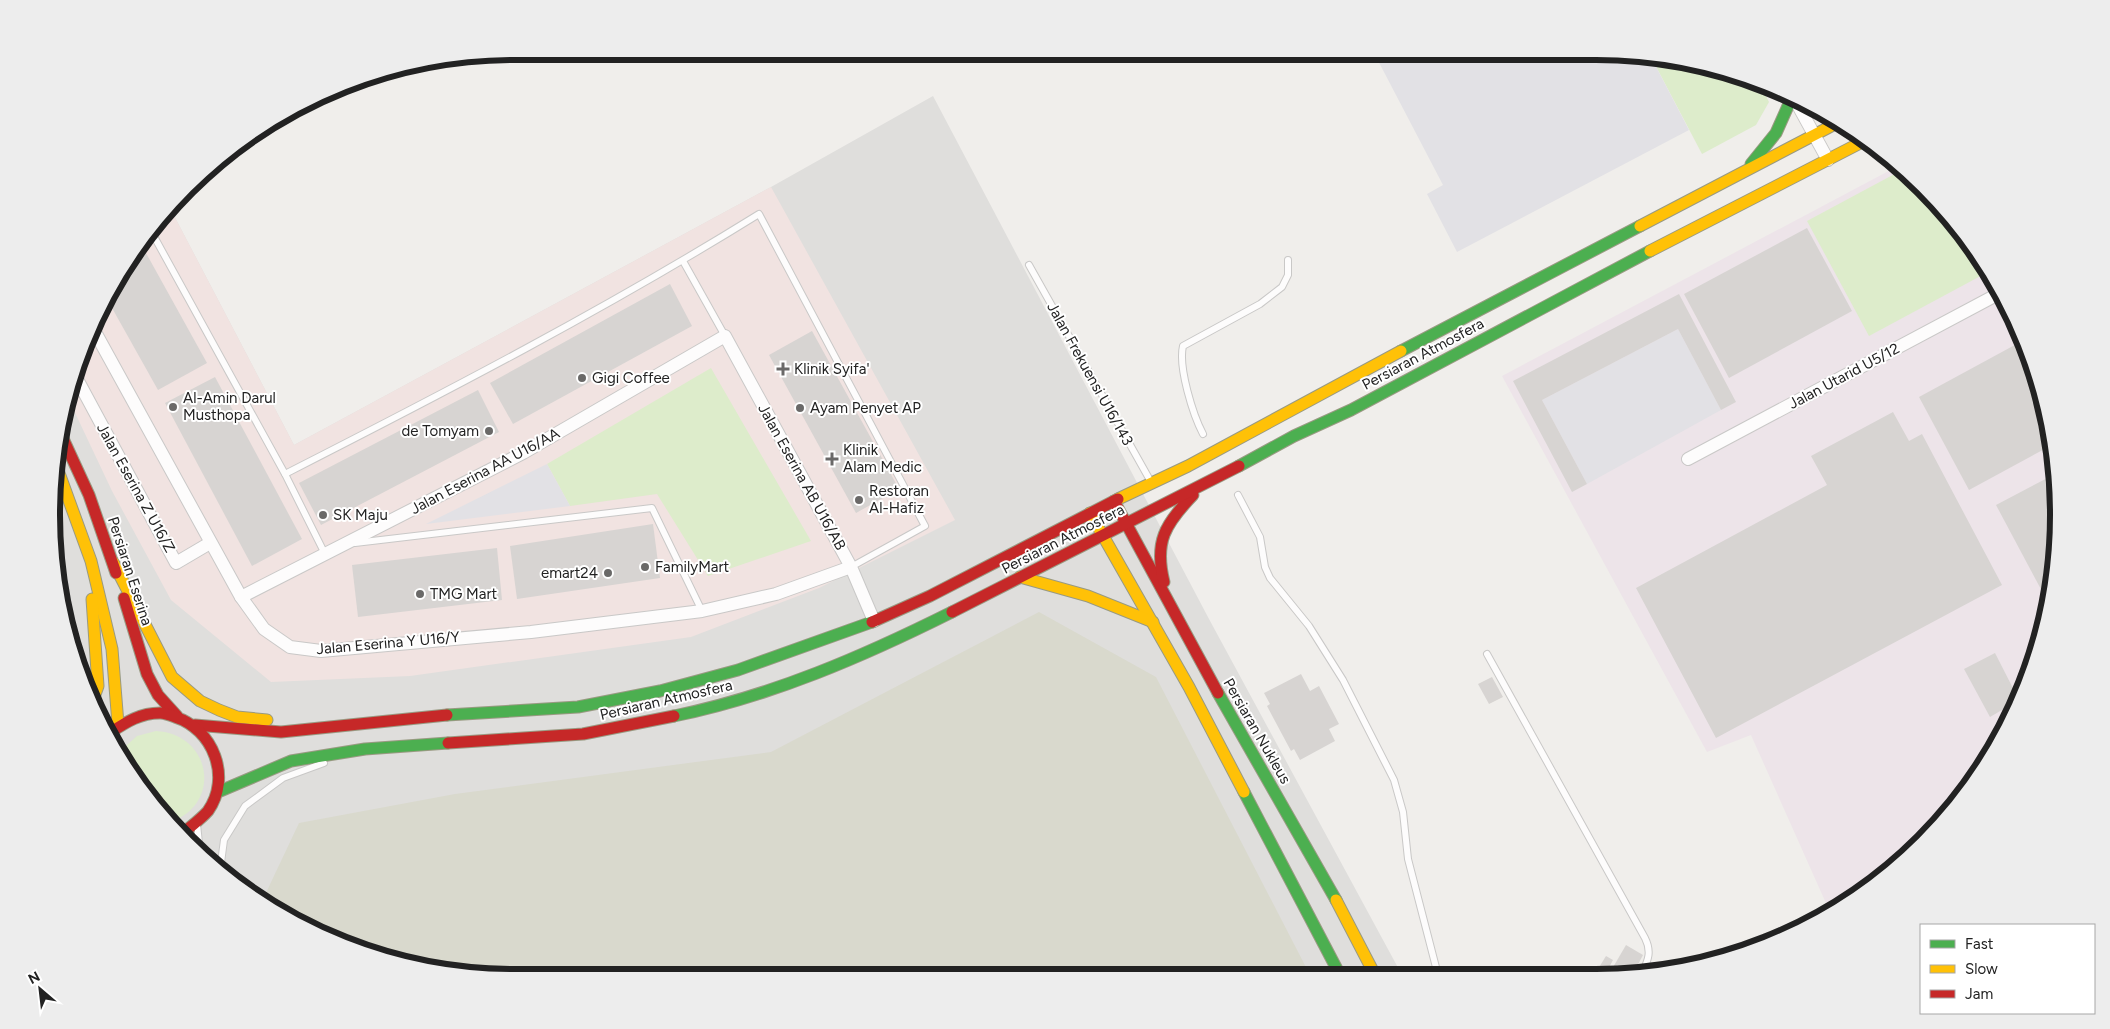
<svg xmlns="http://www.w3.org/2000/svg" width="2110" height="1029" font-family="Figtree,sans-serif">
  <rect width="100%" height="100%" fill="#f0eeeb"/>
  <polygon fill="#dfdedc" points="933,96 1209,619 1402,975 514,978 424,969 337,942 209,863 147,796 99,720 55,575 60,424 113,283 166,209 169,206 294,445 771,187"/>
  <polygon fill="#f1e3e1" points="771,187 955,520 819,588 691,637 410,676 271,682 171,600 112,491 69,400 113,283 169,206 294,445"/>
  <polygon fill="#ede4e9" points="1898,166 1923,187 1981,257 2024,337 2050,424 2059,515 2050,605 2023,692 1963,797 1878,882 1829,910 1751,735 1707,752 1502,376"/>
  <polygon fill="#d9d9cd" points="1039,612 1156,677 1310,975 514,978 424,969 337,942 264,897 299,823 455,794 771,752"/>
  <g fill="#ddeccb">
    <polygon points="1651,57 1686,60 1759,82 1769,102 1756,125 1702,154"/>
    <path d="M1902 170C1932 195 1970 237 1988 272L1869 336 1807 221Z"/>
    <polygon points="711,368 811,541 708,576 657,494 570,506 547,464"/>
    <path d="M156 731C211 734 223 803 171 822L147 796 119 752 137 736Z"/>
  </g>
  <g fill="#e2e1e5">
    <polygon points="1373,51 1596,51 1651,57 1689,130 1457,252 1427,194 1443,185"/>
    <polygon points="1678,329 1721,410 1587,484 1542,400"/>
    <polygon points="547,464 570,506 426,524"/>
  </g>
  <g fill="#d7d4d2">
    <polygon points="1807,228 1852,311 1729,378 1684,294"/>
    <polygon points="141,244 207,363 158,390 107,299 113,283"/>
    <polygon points="670,284 692,326 513,424 490,383"/>
    <polygon points="1679,294 1736,402 1721,410 1678,329 1542,400 1587,484 1572,492 1513,381"/>
    <polygon points="812,331 899,489 856,513 769,355"/>
    <polygon points="2024,340 2050,424 2052,445 1969,490 1919,397"/>
    <polygon points="215,377 302,539 252,566 165,403"/>
    <polygon points="478,390 499,432 321,525 299,483"/>
    <polygon points="1893,412 1909,441 1922,434 2002,585 1716,738 1636,588 1827,485 1811,456"/>
    <polygon points="2055,474 2059,515 2051,591 2044,595 1996,505"/>
    <polygon points="653,524 660,578 517,599 510,546"/>
    <polygon points="497,548 502,600 358,617 352,565"/>
    <polygon points="1995,653 2019,700 1990,717 1964,669"/>
    <polygon points="1301,674 1310,691 1319,686 1339,724 1329,729 1335,741 1300,760 1294,749 1291,751 1267,706 1270,704 1264,693"/>
    <polygon points="1492,677 1503,697 1489,704 1478,684"/>
    <polygon points="1626,945 1643,955 1633,974 1620,974 1612,969"/>
    <polygon points="1606,956 1613,960 1606,973 1598,969"/>
  </g>
  <g fill="none" stroke-linecap="round" stroke-linejoin="round">
    <g stroke="#c9c8c7" stroke-width="8">
      <g id="lane">
        <polyline points="151,231 285,474 325,554"/>
        <polyline points="683,261 725,336"/>
        <polyline points="1029,265 1151,482"/>
        <path d="M1203 434C1193 415 1178 367 1183 346L1260 304 1282 287 1288 275V260"/>
        <path d="M285 474C446 392 606 309 759 214L925 526 851 567"/>
        <polyline points="1238,495 1260,537 1265,567 1270,578 1309,626 1343,680 1394,780 1403,812 1408,859 1438,975"/>
        <polyline points="355,543 652,508 702,611"/>
        <path d="M1487 654 1645 938C1652 952 1648 960 1642 974"/>
        <polyline points="197,824 200,853"/>
        <polyline points="220,870 224,840 245,806 283,778 324,763"/>
      </g>
    </g>
    <g stroke="#c9c8c7" stroke-width="14">
      <g id="street">
        <polyline points="1794,98 1828,160"/>
        <polyline points="95,332 241,597 264,629 290,647 321,651 531,632 702,611 776,594 851,567"/>
        <polyline points="77,379 176,563 210,543"/>
        <polyline points="1688,459 2000,293"/>
        <polyline points="241,597 523,453 725,336 851,567 874,621"/>
      </g>
    </g>
    <g stroke="#999a82" stroke-width="13">
      <g id="fast">
        <polyline points="1751,164 1776,133 1792,97"/>
        <polyline points="1401,351 1640,226"/>
        <polyline points="1239,466 1294,436 1351,410 1650,251"/>
        <polyline points="1218,693 1336,900"/>
        <polyline points="447,715 578,707 660,691 738,670 872,622"/>
        <path d="M674 716C772 696 864 656 952 612"/>
        <polyline points="218,792 291,761 365,749 448,743"/>
        <polyline points="1244,792 1340,975"/>
      </g>
    </g>
    <g stroke="#999a82" stroke-width="13">
      <g id="slow">
        <polyline points="1640,226 1839,122"/>
        <polyline points="1650,251 1866,140"/>
        <polyline points="59,473 91,561 112,649 118,724"/>
        <polyline points="1118,499 1188,466 1401,351"/>
        <polyline points="1090,513 1189,687 1244,792"/>
        <polyline points="113,562 172,677 200,701 219,710 237,717 267,720"/>
        <polyline points="1020,577 1088,596 1153,622"/>
        <polyline points="92,599 98,686 93,700"/>
        <polyline points="1336,900 1375,975"/>
      </g>
    </g>
    <g stroke="#999a82" stroke-width="13">
      <g id="jam">
        <polyline points="60,432 89,495 116,573"/>
        <polyline points="1114,501 1218,693"/>
        <path d="M1164 582C1154 542 1165 524 1193 495"/>
        <polyline points="124,598 147,674 158,695 177,716"/>
        <polyline points="952,612 1239,466"/>
        <polyline points="872,622 930,596 1118,499"/>
        <polyline points="195,725 281,732 447,715"/>
        <path d="M108 734C125 723 139 713 160 713 165 713 170 715 175 717 213 729 232 777 208 811 201 819 190 827 182 834"/>
        <polyline points="448,743 583,734 674,716"/>
      </g>
    </g>
    <use href="#lane" stroke="#fdfcfc" stroke-width="6"/>
    <use href="#street" stroke="#fdfcfc" stroke-width="12"/>
    <use href="#fast" stroke="#4caf50" stroke-width="11"/>
    <use href="#slow" stroke="#ffc107" stroke-width="11"/>
    <use href="#jam" stroke="#c62828" stroke-width="11"/>
  </g>
  <g fill="#6a6968" stroke="#fff" stroke-width="2">
    <path d="M780.5 361.5h5v5h5v5h-5v5h-5v-5h-5v-5h5z"/>
    <circle cx="582" cy="378" r="5"/>
    <circle cx="173" cy="407" r="5"/>
    <circle cx="800" cy="408" r="5"/>
    <circle cx="489" cy="431" r="5"/>
    <path d="M829.5 451.5h5v5h5v5h-5v5h-5v-5h-5v-5h5z"/>
    <circle cx="859" cy="500" r="5"/>
    <circle cx="323" cy="515" r="5"/>
    <circle cx="645" cy="567" r="5"/>
    <circle cx="608" cy="573" r="5"/>
    <circle cx="420" cy="594" r="5"/>
  </g>
  <g text-anchor="middle" dominant-baseline="central" stroke-width="4" stroke-linejoin="round" paint-order="stroke">
    <g font-size="15" fill="#222" stroke="#fff">
      <text transform="translate(1423 354) rotate(-28)">Persiaran Atmosfera</text>
      <text transform="translate(1090 374) rotate(61)">Jalan Frekuensi U16/143</text>
      <text transform="translate(1844 376) rotate(-28)">Jalan Utarid U5/12</text>
      <text transform="translate(485 471) rotate(-28)">Jalan Eserina AA U16/AA</text>
      <text transform="translate(802 477) rotate(61)">Jalan Eserina AB U16/AB</text>
      <text transform="translate(136 488) rotate(61)">Jalan Eserina Z U16/Z</text>
      <text transform="translate(1063 539) rotate(-27)">Persiaran Atmosfera</text>
      <text transform="translate(130 571) rotate(72)">Persiaran Eserina</text>
      <text transform="translate(388 643) rotate(-5)">Jalan Eserina Y U16/Y</text>
      <text transform="translate(666 700) rotate(-13)">Persiaran Atmosfera</text>
      <text transform="translate(1257 731) rotate(60)">Persiaran Nukleus</text>
    </g>
    <g font-size="15" fill="#222" stroke="#fff" text-anchor="start">
      <text x="794" y="369">Klinik Syifa'</text>
      <text x="592" y="378">Gigi Coffee</text>
      <text x="183" y="398">Al-Amin Darul<tspan x="183" dy="17">Musthopa</tspan></text>
      <text x="810" y="408">Ayam Penyet AP</text>
      <text x="479" y="431" text-anchor="end">de Tomyam</text>
      <text x="843" y="450">Klinik<tspan x="843" dy="17">Alam Medic</tspan></text>
      <text x="869" y="491">Restoran<tspan x="869" dy="17">Al-Hafiz</tspan></text>
      <text x="333" y="515">SK Maju</text>
      <text x="655" y="567">FamilyMart</text>
      <text x="598" y="573" text-anchor="end">emart24</text>
      <text x="430" y="594">TMG Mart</text>
    </g>
  </g>
  <path d="M0 0H2110V1029H0ZM514 60H1596A454 454 0 0 1 2050 514V515A454 454 0 0 1 1596 969H514A454 454 0 0 1 60 515V514A454 454 0 0 1 514 60Z" fill="#ededed" fill-rule="evenodd"/>
  <path fill="none" stroke="#222" stroke-width="6" d="M514 60H1596A454 454 0 0 1 2050 514V515A454 454 0 0 1 1596 969H514A454 454 0 0 1 60 515V514A454 454 0 0 1 514 60Z"/>
  <rect x="1920" y="924" width="175" height="90" fill="#ffffff" stroke="#a7a7a7"/>
  <rect x="1930" y="940" width="25" height="8" fill="#4caf50" stroke="#a7a7a7"/>
  <text x="1965" y="949" font-size="15" fill="#222222">Fast</text>
  <rect x="1930" y="965" width="25" height="8" fill="#ffc107" stroke="#a7a7a7"/>
  <text x="1965" y="974" font-size="15" fill="#222222">Slow</text>
  <rect x="1930" y="990" width="25" height="8" fill="#c62828" stroke="#a7a7a7"/>
  <text x="1965" y="999" font-size="15" fill="#222222">Jam</text>
  <g transform="translate(40 989) rotate(332)" stroke="#ffffff" stroke-width="4" paint-order="stroke">
  <path d="M0-4L9 19L0 12L-9 19Z" fill="#222222"/>
  <text y="-8" font-size="14" font-weight="bold" text-anchor="middle" fill="#222222">N</text>
  </g>
</svg>
